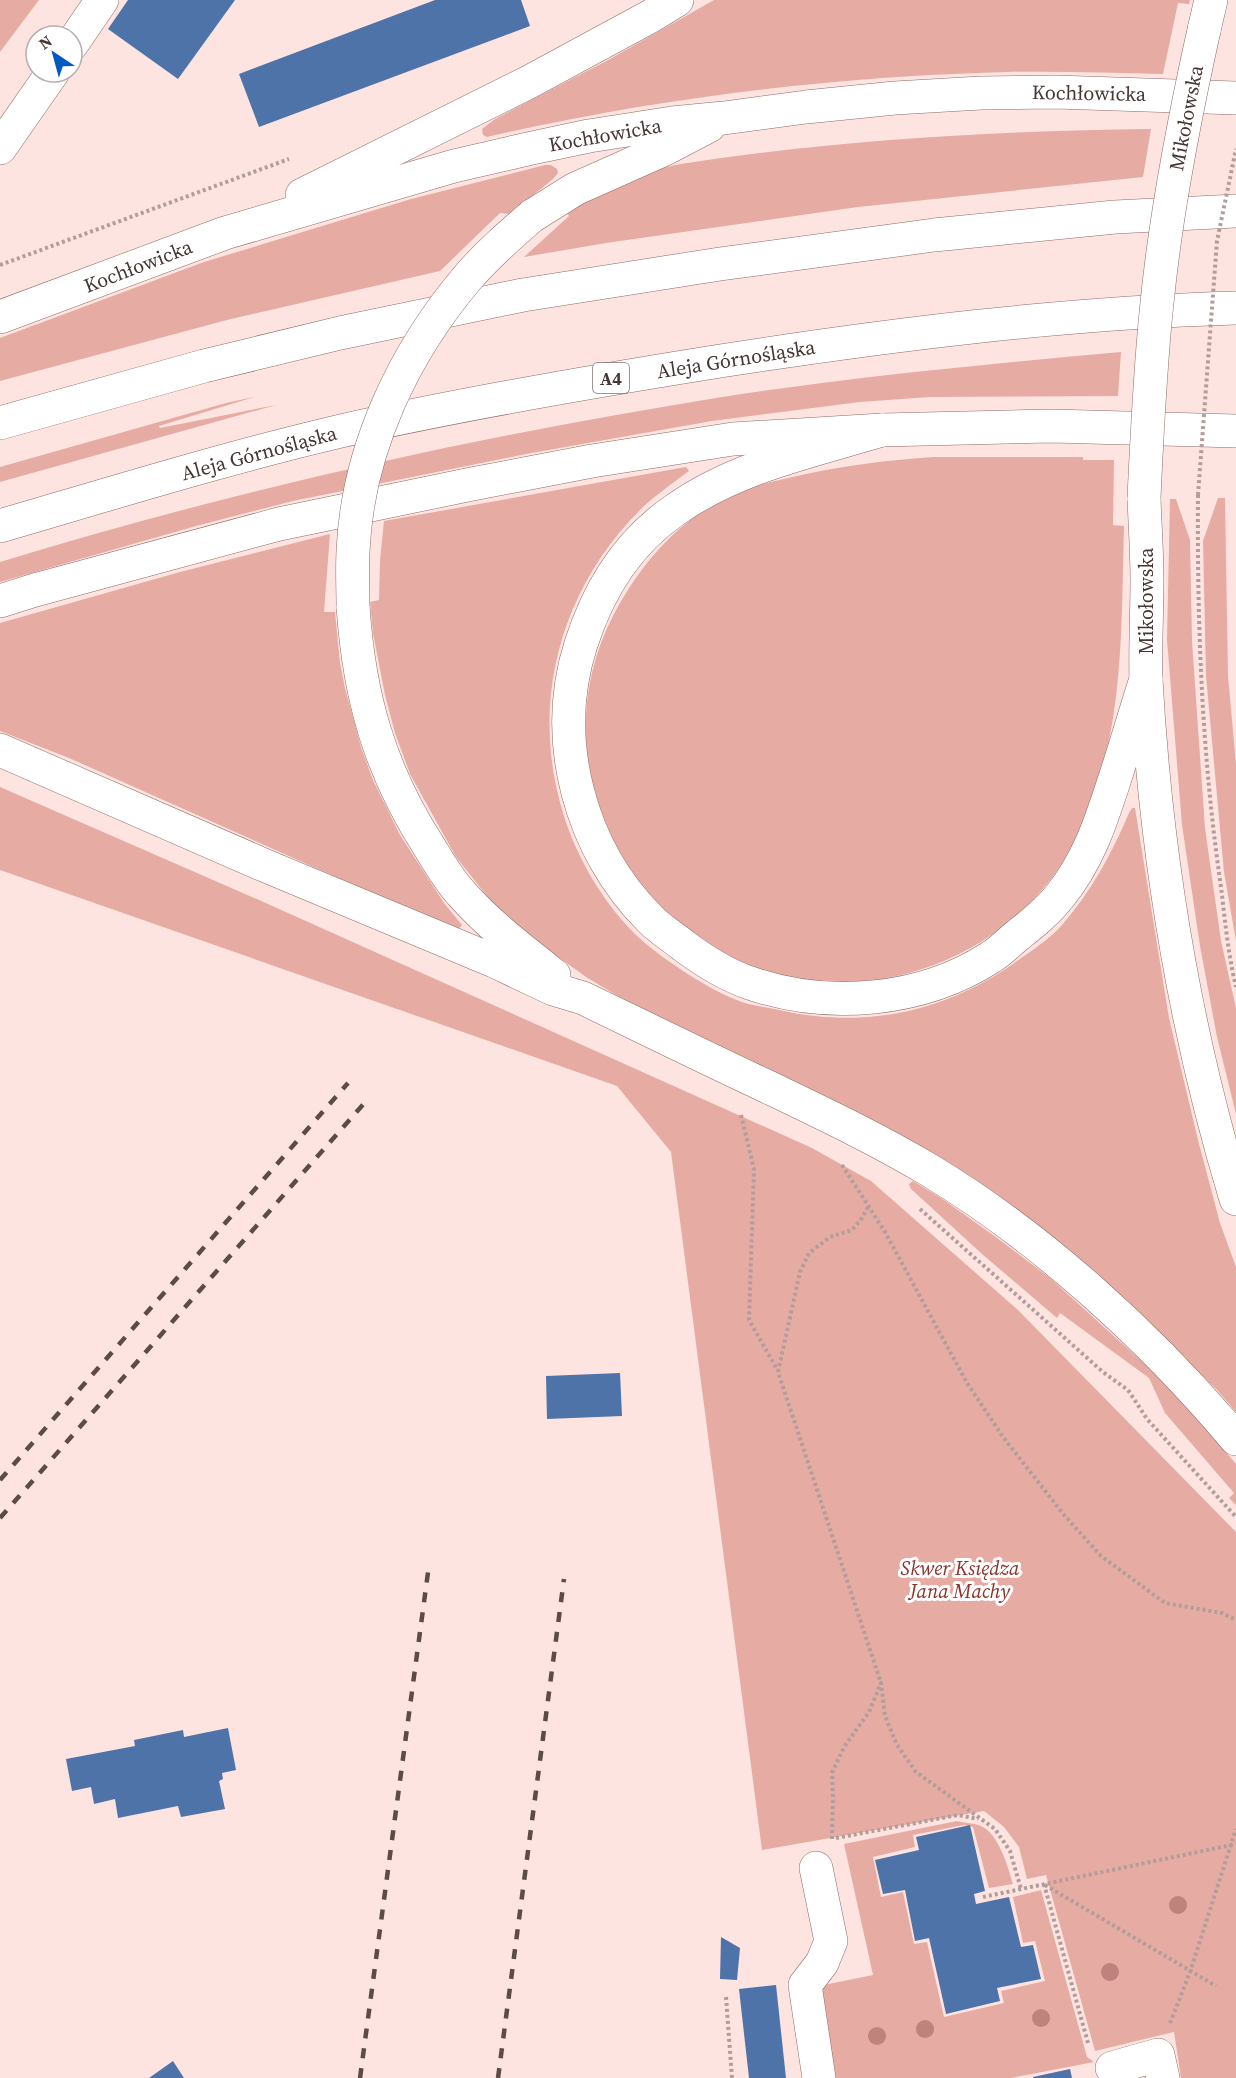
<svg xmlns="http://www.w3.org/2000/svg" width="1236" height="2078" font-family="'Source Serif 4',serif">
  <rect width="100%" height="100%" fill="#fde4e0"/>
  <g fill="#e6aca3">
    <polygon points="0,0 39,0 0,52"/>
    <path d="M714 0H1190L1189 4 1178 3 1163 74C1111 73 1060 71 1008 72 836 76 655 98 487 137L483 135 482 129 495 119 610 59Z"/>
    <path d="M1151 129 1143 177 858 207 606 243 524 257 569 216 566 212 577 204 659 169 675 165C833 140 992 131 1151 129Z"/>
    <polygon points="545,165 551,165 557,169 558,173 553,179 510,214 500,213 440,271 227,320 0,381 0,338 204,262 411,199"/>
    <path d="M1121 352 1118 396 930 397 860 402 712 421 526 454 293 501 196 526 0 582V562C235 490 474 437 716 398 850 377 986 364 1121 352Z"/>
    <polygon points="258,396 159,426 160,428 276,405 0,482 0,467 226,403"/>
    <path d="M933 457H1083V460H1114L1113 525 1124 526C1121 632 1125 739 1077 837 1019 955 874 1013 750 966 736 961 723 952 710 944 597 877 552 734 613 616 640 564 679 519 733 494 756 484 781 480 806 474 848 465 890 460 933 457Z"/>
    <path d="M686 467 689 471C672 484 654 496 640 510 551 599 525 727 574 843 591 882 618 922 651 948 674 966 708 988 734 999 748 1005 764 1007 779 1010 863 1029 942 1013 1013 964 1029 952 1048 941 1062 925 1091 892 1112 853 1129 813L1132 808H1135L1169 1018 1198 1140 1220 1223 1236 1267V1412L1217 1390 1128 1301 1066 1249 907 1139 822 1095 695 1036 616 995 586 977 546 948 495 906 456 857 410 774 395 733 385 695 373 633 370 602 379 600 380 560 384 521Z"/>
    <polygon points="1218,498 1225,498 1228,676 1236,764 1236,941 1224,872 1206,676 1203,541"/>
    <polygon points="1170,499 1176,499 1190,540 1192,641 1205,828 1221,941 1236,1008 1236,1114 1217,1037 1200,946 1182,825 1167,640"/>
    <polygon points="330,534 324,612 335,612 340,663 345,688 361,747 373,780 400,835 444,903 462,925 459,929 354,885 69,758 0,731 0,623 180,572"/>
    <polygon points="0,787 259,900 812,1148 871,1181 1018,1310 1236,1532 1236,2078 1181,2078 1174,2032 1095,2051 1046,1875 1027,1879 1019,1847 1004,1827 984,1811 762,1850 671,1152 617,1086 0,870"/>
    <polygon points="913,1181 944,1200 993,1235 1050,1278 1149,1368 1205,1427 1236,1464 1236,1505 1229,1498 1234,1493 1165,1413 1149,1378 1060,1313 1057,1318 982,1254 911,1189 909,1184"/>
    <path d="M957 1821C965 1823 974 1823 981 1826 999 1834 1008 1867 1013 1884L989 1888 973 1827 964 1825 913 1835 915 1847 873 1857 881 1897 903 1892 914 1944 927 1942 944 2017 1004 2003 1001 1991 1045 1981 1035 1941 1023 1943 1013 1897 1041 1890 1087 2057 1094 2062 1011 2078H827L814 1987 873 1975 844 1844Z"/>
  </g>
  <g fill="#4e73a9">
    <polygon points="128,0 235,0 178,79 108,29"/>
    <polygon points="435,0 521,0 530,26 259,127 239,74"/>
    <polygon points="620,1373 622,1416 547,1419 546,1376"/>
    <polygon points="228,1728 236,1770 222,1773 223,1779 219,1781 225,1809 181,1817 178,1806 118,1818 115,1799 94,1804 91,1787 72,1791 66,1759 135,1746 134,1740 183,1730 184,1737"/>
    <polygon points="970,1825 985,1891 974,1894 976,1904 1009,1897 1021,1947 1033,1945 1041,1979 997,1988 1000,2001 946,2014 929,1938 915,1941 905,1890 883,1894 875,1860 919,1850 916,1837"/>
    <polygon points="721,1937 740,1948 737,1980 720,1979"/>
    <polygon points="776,1985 786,2078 749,2078 739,1989"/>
    <polygon points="173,2061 184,2078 149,2078"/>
    <polygon points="1070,2069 1072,2078 1033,2078 1033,2077"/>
  </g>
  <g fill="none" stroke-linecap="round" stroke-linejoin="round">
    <g stroke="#8f6b66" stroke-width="34">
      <g id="minor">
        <polyline points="72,44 102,0"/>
        <polyline points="0,148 53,72"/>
        <polyline points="816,1868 831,1941 822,1963 805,1985 819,2078"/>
        <polyline points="1112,2068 1158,2055 1163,2078"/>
      </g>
    </g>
    <g stroke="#8f6b66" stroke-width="34">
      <g id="major">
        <polyline points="1204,30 1211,0"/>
        <polyline points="302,195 529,82 651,16 677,0"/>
        <polyline points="532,216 575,189 665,149 709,126"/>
        <polyline points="0,317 225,233 454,166 532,148 589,136 672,123 724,118 806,107 895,98 981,93 1056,92 1236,98"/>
        <path d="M882 430C812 451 735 467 675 510 628 542 598 591 581 644 550 740 580 850 651 920 661 930 673 937 684 946 704 961 726 975 750 983 827 1010 922 1002 991 957 1001 951 1009 942 1018 935 1033 923 1047 912 1059 897 1090 859 1102 818 1117 772 1127 741 1136 710 1146 679"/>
        <path d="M1144 498C1145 526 1147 553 1147 580 1147 613 1145 647 1146 680 1156 856 1185 1031 1236 1199"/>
        <polyline points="0,601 35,590 279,524 472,484 592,461 733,439 882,430 1052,426 1236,431"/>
        <path d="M353 606C359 697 380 771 430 848 439 863 449 880 461 893 488 924 521 949 554 975"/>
        <path d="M0 750 266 866 494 961 553 989 583 998C645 1028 706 1058 768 1087 822 1113 877 1139 929 1170 1042 1238 1152 1339 1236 1439"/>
      </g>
    </g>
    <g stroke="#8f6b66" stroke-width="34">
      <g id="highway">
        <polyline points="0,423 204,366 340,333 523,295 720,264 934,235 1115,217 1236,211"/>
        <path d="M0 526C113 493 226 458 341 431 465 403 589 382 714 362 887 335 1061 313 1236 308"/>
      </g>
    </g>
    <g stroke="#b29d9a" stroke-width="4" stroke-dasharray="3 3" stroke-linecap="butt">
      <polyline points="0,265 289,159"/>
      <path d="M1198 495C1197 626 1202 757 1221 887 1225 920 1228 954 1236 987"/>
      <polyline points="741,1115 754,1169 749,1320 778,1371"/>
      <polyline points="842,1165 885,1232 967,1383 1003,1437 1064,1515 1101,1556 1165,1603 1222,1613 1236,1620"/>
      <polyline points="868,1207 862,1218 852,1230 830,1237 809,1253 800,1272 778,1372 881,1683"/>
      <polyline points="920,1209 1103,1372 1128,1390 1147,1419 1236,1517"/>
      <polyline points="836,1838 958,1815 978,1819"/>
      <polyline points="832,1839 833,1795 832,1773 844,1747 869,1712 881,1683 885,1716 897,1745 916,1772 995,1829 1010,1851 1021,1889"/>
      <polyline points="1044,1884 1088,2043"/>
      <polyline points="1045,1885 1216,1986"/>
      <polyline points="983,1897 1236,1844"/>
      <polyline points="726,1997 732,2078"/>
      <polyline points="1170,2023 1190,1972 1236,1829"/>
    </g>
    <use href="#minor" stroke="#fff" stroke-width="33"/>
    <use href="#major" stroke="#fff" stroke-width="33"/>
    <use href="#highway" stroke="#fff" stroke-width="33"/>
    <g stroke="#5c4b48" stroke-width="4.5" stroke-dasharray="10 10" stroke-linecap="butt">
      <polyline points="0,1480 348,1083"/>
      <polyline points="0,1518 367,1100"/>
      <polyline points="360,2078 429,1565"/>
      <polyline points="498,2078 564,1579"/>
    </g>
    <g stroke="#8f6b66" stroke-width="34" stroke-linecap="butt">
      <g id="major-bridge">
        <path d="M1144 498C1147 433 1150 368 1157 303 1166 211 1184 120 1204 30"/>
        <path d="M353 606C353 588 352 570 353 552 357 450 404 352 469 276 488 254 510 235 532 216"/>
      </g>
    </g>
    <polyline stroke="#b29d9a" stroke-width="4" stroke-dasharray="3 3" stroke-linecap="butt" points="1198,495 1217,241 1236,149"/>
    <use href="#major-bridge" stroke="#fff" stroke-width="33"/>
  </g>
  <g fill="#bf827c">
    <circle cx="1178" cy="1905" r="9"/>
    <circle cx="1110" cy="1972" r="9"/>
    <circle cx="1041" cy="2018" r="9"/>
    <circle cx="925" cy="2029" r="9"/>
    <circle cx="877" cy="2036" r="9"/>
  </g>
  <g text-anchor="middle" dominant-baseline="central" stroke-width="6" stroke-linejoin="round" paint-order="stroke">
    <rect fill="#fff" stroke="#7e7271" stroke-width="1.5" x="593" y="363" width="36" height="30" rx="4.5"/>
    <g font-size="18" font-weight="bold" fill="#463634">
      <text x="611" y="378">A4</text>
    </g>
    <g font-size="20" fill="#463634" stroke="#fff">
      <text transform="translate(1089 93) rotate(1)">Kochłowicka</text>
      <text transform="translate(1186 118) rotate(-79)">Mikołowska</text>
      <text transform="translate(605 135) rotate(-10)">Kochłowicka</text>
      <text transform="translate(138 266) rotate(-21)">Kochłowicka</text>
      <text transform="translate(736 359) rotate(-9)">Aleja Górnośląska</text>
      <text transform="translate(259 453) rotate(-15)">Aleja Górnośląska</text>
      <text transform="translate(1146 601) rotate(-90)">Mikołowska</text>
    </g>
    <g font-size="20" font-style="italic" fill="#8c322a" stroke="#fff">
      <text x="960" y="1568">Skwer Księdza<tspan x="960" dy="23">Jana Machy</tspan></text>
    </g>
  </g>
  <g transform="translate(54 54) rotate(324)"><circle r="28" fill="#ffffff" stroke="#b5afae" stroke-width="1.5"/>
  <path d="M0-4.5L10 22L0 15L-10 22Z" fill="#0159c2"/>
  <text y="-9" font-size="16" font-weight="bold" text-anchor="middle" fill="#463634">N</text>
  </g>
</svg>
